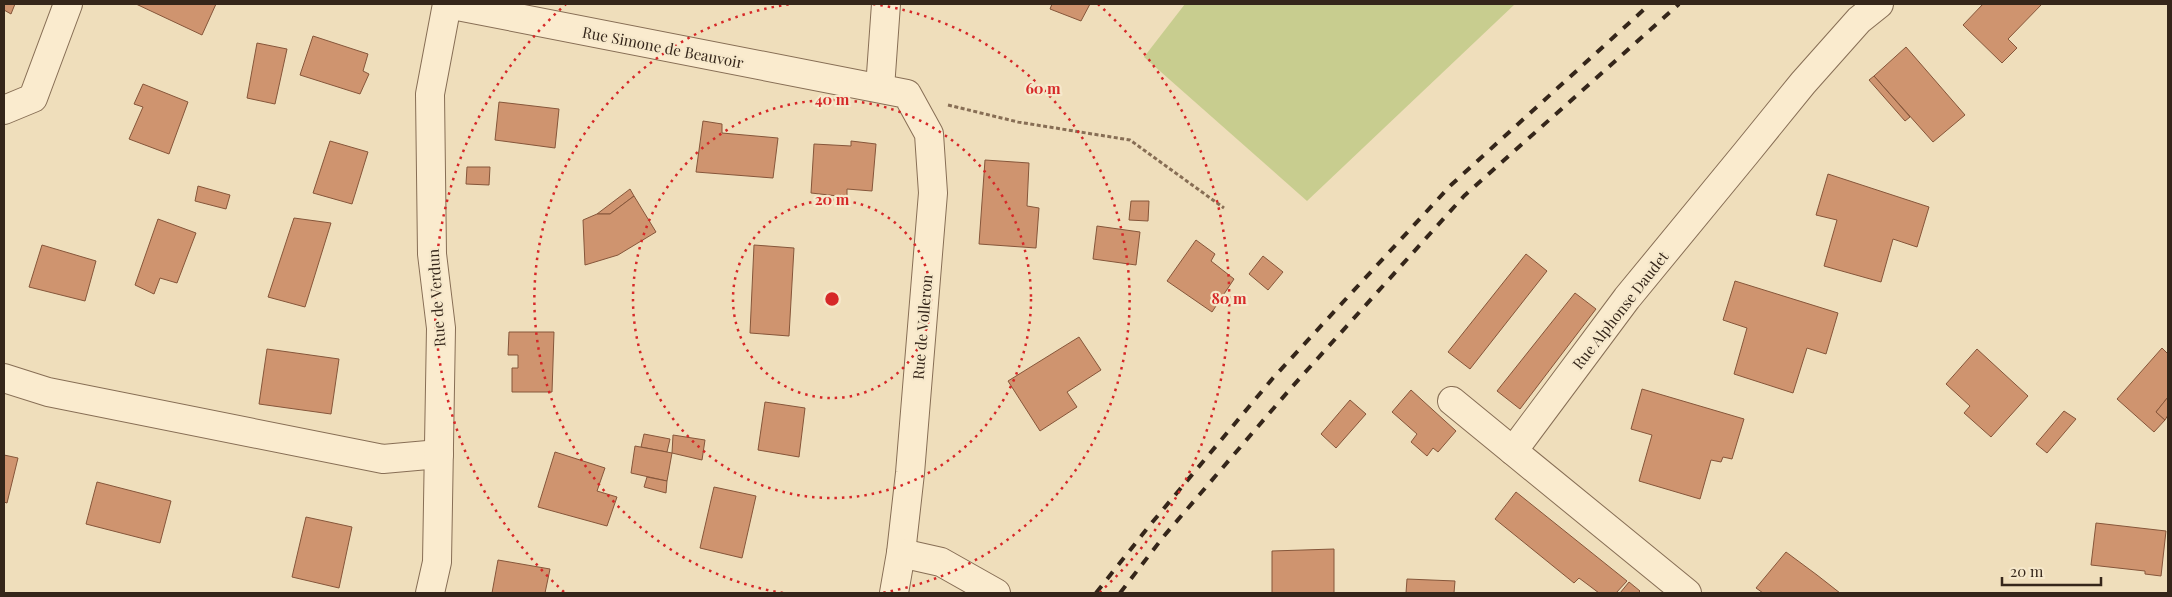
<svg xmlns="http://www.w3.org/2000/svg" width="2172" height="597" font-family="'Playfair Display',serif">
  <rect width="100%" height="100%" fill="#efdebb"/>
  <polygon fill="#c8cd8f" points="1185,4 1515,4 1307,201 1144,57"/>
  <g fill="#cf946f" stroke="#86563a">
    <polygon points="4,4 15,4 11,14 4,10"/>
    <polygon points="136,4 216,4 202,35"/>
    <polygon points="1052,4 1090,4 1081,21 1050,9"/>
    <polygon points="1983,4 2042,4 2008,39 2017,48 2002,63 1963,25"/>
    <polygon points="313,36 368,54 363,71 369,74 360,94 300,75"/>
    <polygon points="257,43 287,49 275,104 247,98"/>
    <polygon points="1906,47 1965,115 1933,142 1874,76"/>
    <polygon points="1874,76 1910,117 1905,121 1869,80"/>
    <polygon points="143,84 188,102 169,154 129,139 143,107 134,104"/>
    <polygon points="499,102 559,109 555,148 495,140"/>
    <polygon points="703,121 722,124 722,133 778,138 773,178 696,172"/>
    <polygon points="330,141 368,152 352,204 313,193"/>
    <polygon points="851,141 876,144 872,191 847,189 847,197 811,193 814,144 851,146"/>
    <polygon points="985,160 1029,163 1027,206 1039,208 1036,248 979,244"/>
    <polygon points="467,167 490,167 489,185 466,184"/>
    <polygon points="1828,174 1929,207 1917,247 1893,239 1881,282 1824,266 1837,220 1816,215"/>
    <polygon points="198,186 230,195 226,209 195,201"/>
    <polygon points="630,189 634,196 610,214 597,214"/>
    <polygon points="634,196 656,232 618,255 585,265 583,220 597,214 610,214"/>
    <polygon points="1131,201 1149,201 1148,221 1129,220"/>
    <polygon points="294,218 331,223 305,307 268,297"/>
    <polygon points="158,219 196,233 177,283 160,278 154,294 135,285"/>
    <polygon points="1097,226 1140,232 1136,265 1093,259"/>
    <polygon points="1196,240 1215,254 1211,261 1234,279 1212,312 1167,281"/>
    <polygon points="42,245 96,261 85,301 29,287"/>
    <polygon points="754,245 794,248 789,336 750,333"/>
    <polygon points="1526,254 1547,271 1470,369 1448,352"/>
    <polygon points="1263,256 1283,272 1268,290 1249,274"/>
    <polygon points="1735,281 1838,313 1826,354 1807,348 1793,393 1734,374 1747,328 1723,320"/>
    <polygon points="1575,293 1596,309 1520,409 1497,391"/>
    <polygon points="509,332 554,332 552,392 512,392 512,368 518,368 518,355 508,355"/>
    <polygon points="1079,337 1101,370 1067,392 1077,407 1040,431 1008,381"/>
    <polygon points="2162,348 2168,354 2168,397 2156,412 2165,420 2154,432 2117,399"/>
    <polygon points="267,349 339,359 331,414 259,404"/>
    <polygon points="1977,349 2028,396 1991,437 1964,413 1970,406 1946,384"/>
    <polygon points="1642,389 1744,419 1732,459 1723,457 1721,462 1711,460 1700,499 1639,481 1652,435 1631,429"/>
    <polygon points="1411,390 1456,431 1438,452 1433,448 1427,456 1411,442 1417,434 1392,412"/>
    <polygon points="2168,397 2168,415 2165,420 2156,412"/>
    <polygon points="1350,400 1366,414 1336,448 1321,434"/>
    <polygon points="765,402 805,408 799,457 758,450"/>
    <polygon points="2064,411 2076,419 2047,453 2036,444"/>
    <polygon points="644,434 670,439 667,452 641,447"/>
    <polygon points="673,435 705,440 702,460 672,453"/>
    <polygon points="635,446 672,453 667,481 631,473"/>
    <polygon points="555,452 605,468 597,491 617,497 607,526 538,507"/>
    <polygon points="4,455 18,458 7,503 4,502"/>
    <polygon points="647,477 667,481 666,493 644,487"/>
    <polygon points="97,482 171,501 160,543 86,524"/>
    <polygon points="714,487 756,496 742,558 700,548"/>
    <polygon points="1516,492 1627,581 1616,593 1599,593 1579,578 1574,583 1495,519"/>
    <polygon points="306,517 352,527 339,588 292,577"/>
    <polygon points="2096,523 2166,531 2161,576 2145,574 2145,571 2091,565"/>
    <polygon points="1334,549 1334,593 1272,593 1272,551"/>
    <polygon points="1786,552 1817,575 1840,593 1763,593 1756,588"/>
    <polygon points="498,560 550,569 545,593 492,593"/>
    <polygon points="1407,579 1455,581 1454,593 1406,593"/>
    <polygon points="1629,582 1640,591 1638,593 1620,593"/>
  </g>
  <g fill="none" stroke-linecap="round" stroke-linejoin="round">
    <g stroke="#876e55" stroke-width="30">
      <g id="minor">
        <polyline points="447,4 907,94 929,134 933,193 910,473 901,553 894,593"/>
        <polyline points="880,88 886,4"/>
        <polyline points="4,110 33,98 68,4"/>
        <polyline points="4,378 48,392 383,459 439,454"/>
        <polyline points="1452,401 1513,451"/>
        <polyline points="901,553 941,562 996,593"/>
        <polyline points="430,593 437,562 441,328 432,254 430,94 447,4"/>
        <polyline points="1687,593 1513,451 1627,298 1747,152 1803,83 1859,20 1879,4"/>
      </g>
    </g>
    <polyline stroke="#876e55" stroke-width="3" stroke-dasharray="4 2.5" stroke-linecap="butt" points="948,105 1018,122 1130,140 1224,208"/>
    <use href="#minor" stroke="#faebce" stroke-width="28"/>
    <g stroke="#35261a" stroke-width="4" stroke-dasharray="9 9" stroke-linecap="butt">
      <polyline points="1096,593 1150,525 1273,378 1451,185 1650,4"/>
      <polyline points="1120,593 1164,536 1291,388 1464,196 1679,4"/>
    </g>
  </g>
  <g fill="none" stroke="#d62828" stroke-width="2.5" stroke-dasharray="2.5 5">
    <circle cx="832" cy="299" r="99"/>
    <circle cx="832" cy="299" r="199"/>
    <path d="M783 593A298 298 0 0 1 791 4M873 4A298 298 0 0 1 881 593"/>
    <path d="M564 592A397 397 0 0 1 566 4M1098 4A397 397 0 0 1 1100 592"/>
  </g>
  <g text-anchor="middle" dominant-baseline="central" stroke-width="4.5" stroke-linejoin="round" paint-order="stroke">
    <g font-size="15" fill="#35261a" stroke="#f6e8cb">
      <text transform="translate(663 47) rotate(11)">Rue Simone de Beauvoir</text>
      <text transform="translate(436 298) rotate(-94)">Rue de Verdun</text>
      <text transform="translate(1620 310) rotate(-52)">Rue Alphonse Daudet</text>
      <text transform="translate(922 327) rotate(-85)">Rue de Volleron</text>
    </g>
  </g>
  <circle cx="832" cy="299" r="8" fill="#d62828" stroke="#f6e8cb" stroke-width="2.5"/>
  <g font-size="15" text-anchor="middle" font-weight="bold" fill="#d62828" stroke="#f6e8cb" stroke-width="4.5" stroke-linejoin="round" paint-order="stroke">
    <text x="1043" y="94">60 m</text>
    <text x="832" y="105">40 m</text>
    <text x="832" y="205">20 m</text>
    <text x="1229" y="304">80 m</text>
  </g>
  <rect width="2172" height="597" fill="none" stroke="#35261a" stroke-width="10"/>
  <path d="M2002 577v8h99v-8" fill="none" stroke="#35261a" stroke-width="2.5"/>
  <text x="2010" y="577" font-size="15" fill="#35261a" stroke="#f6e8cb" stroke-width="4" paint-order="stroke">20 m</text>
</svg>
